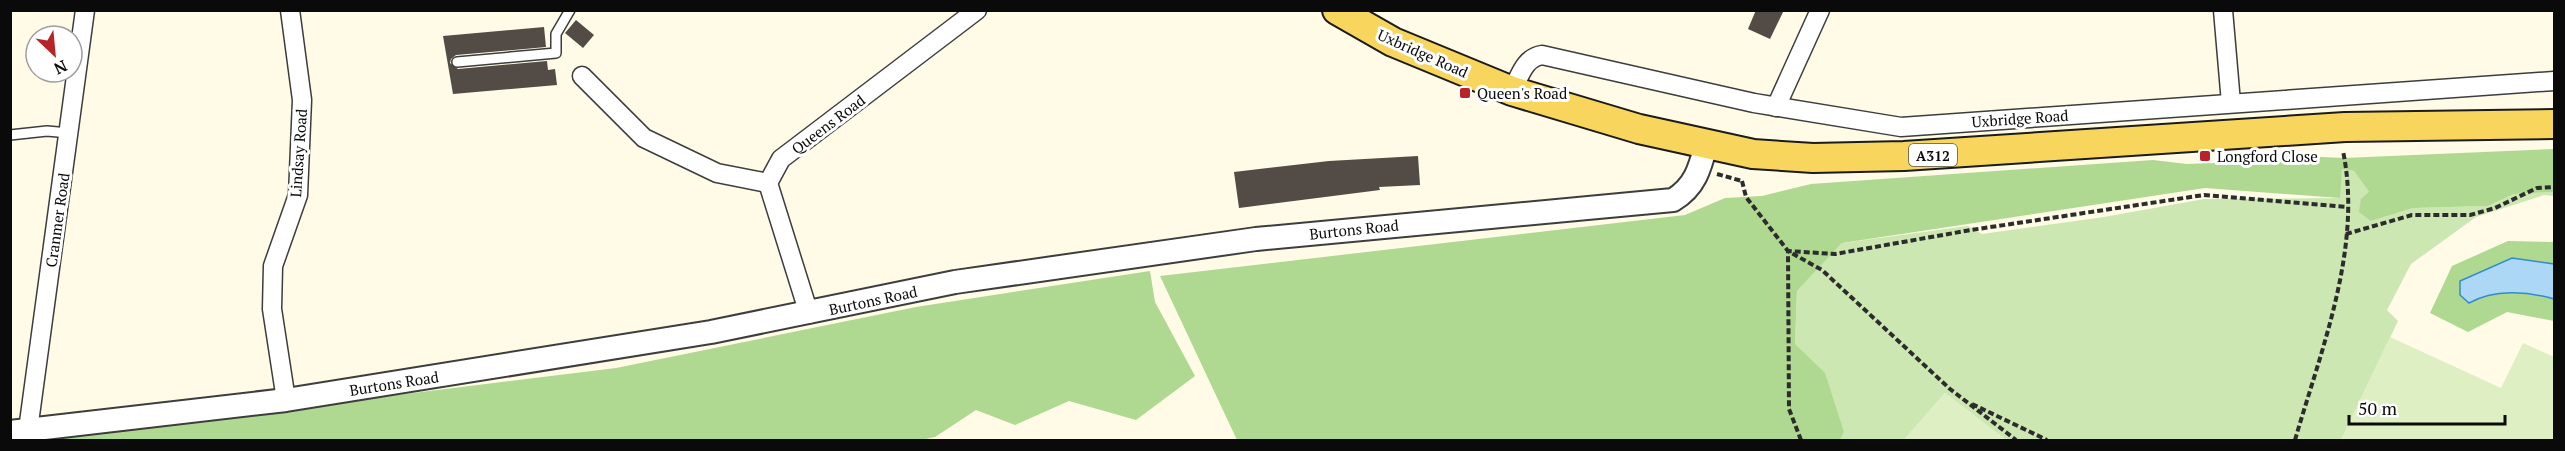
<svg xmlns="http://www.w3.org/2000/svg" width="2565" height="451" font-family="'PT Serif',serif">
  <rect width="100%" height="100%" fill="#fffbe6"/>
  <polygon fill="#cce7b2" points="2342,169 2354,171 2369,192 2371,221 2413,208 2488,206 2514,194 2554,192 2554,196 2544,195 2476,217 2411,264 2387,310 2398,321 2341,440 2006,440 1945,393 1904,440 1840,440 1844,432 1795,344 1797,291 1842,243 1968,226 1982,234 2104,217 2204,199 2339,198"/>
  <g fill="#afd891">
    <polygon points="2554,149 2554,192 2514,194 2488,206 2413,208 2371,221 2359,212 2361,199 2369,192 2354,171 2342,169 2340,198 2205,188 1842,243 1797,291 1795,344 1825,373 1844,432 1840,440 1237,440 1160,276 1685,215 1725,198 1762,196 1811,184 2153,160 2187,164 2240,162 2262,154 2344,158"/>
    <path d="M2508 241 2554 242V264L2512 258 2460 281V295L2469 303C2494 289 2527 291 2554 299V321L2507 312 2468 332 2430 313 2452 266Z"/>
    <polygon points="1150,271 1155,302 1195,376 1136,420 1069,401 1015,425 976,410 935,437 921,440 33,440 616,368 916,307"/>
  </g>
  <g fill="#dfefc4">
    <polygon points="2390,337 2501,388 2523,343 2554,357 2554,440 2341,440"/>
    <polygon points="1945,393 2006,440 1904,440"/>
  </g>
  <path fill="#acd8f5" stroke="#348bcc" stroke-width="1.5" d="M2512 258 2554 264V299C2527 291 2494 289 2469 303L2460 295V281Z"/>
  <g fill="#524b46">
    <polygon points="1756,10 1784,10 1770,39 1748,29"/>
    <polygon points="576,20 594,35 583,48 565,33"/>
    <polygon points="544,27 546,47 456,55 451,59 450,63 458,69 547,61 548,70 555,69 557,85 453,94 443,36"/>
    <polygon points="1418,156 1420,185 1379,187 1380,190 1239,208 1234,172 1329,161"/>
  </g>
  <g fill="none" stroke-linecap="round" stroke-linejoin="round">
    <g stroke="#3d3d3d" stroke-width="12">
      <g id="service">
        <polyline points="457,62 556,53 556,34 570,10"/>
        <polyline points="10,135 47,131 69,133"/>
      </g>
    </g>
    <g stroke="#3d3d3d" stroke-width="21">
      <g id="minor">
        <polyline points="2223,10 2231,103"/>
        <polyline points="582,76 644,138 717,173 768,183"/>
        <path d="M1512 91C1520 76 1524 58 1542 55L1754 103 1901 127 2554 81"/>
        <polyline points="1776,107 1820,10"/>
        <polyline points="809,314 768,183 781,159 977,10"/>
        <polyline points="286,400 272,309 273,266 298,195 302,100 290,10"/>
        <polyline points="28,430 85,10"/>
      </g>
    </g>
    <g stroke="#3d3d3d" stroke-width="26">
      <path id="tertiary" d="M10 432 286 400 711 332 955 282 1256 239 1673 200C1695 187 1700 168 1706 145"/>
    </g>
    <g stroke="#1b1b1b" stroke-width="32">
      <polyline id="primary" points="1337,10 1393,42 1512,91 1639,129 1753,154 1813,158 1904,156 2345,127 2554,124"/>
    </g>
    <g stroke="#2c2c2c" stroke-width="4" stroke-dasharray="6 3" stroke-linecap="butt">
      <polyline points="1717,174 1742,181"/>
      <polyline points="1742,181 1746,197 1788,251 1822,270 1950,389 2016,440"/>
      <polyline points="2346,234 2412,215 2470,215 2495,208 2537,188 2554,187"/>
      <polyline points="1972,404 2047,440"/>
      <polyline points="1801,440 1789,409 1788,251 1835,254 1971,230 2204,195 2347,207"/>
      <path d="M2295 440C2321 350 2363 247 2343 151"/>
    </g>
    <use href="#service" stroke="#fff" stroke-width="9"/>
    <use href="#minor" stroke="#fff" stroke-width="18"/>
    <use href="#tertiary" stroke="#fff" stroke-width="22"/>
    <use href="#primary" stroke="#f8d65d" stroke-width="28"/>
  </g>
  <g fill="#b72427" stroke="#fff" stroke-width="2">
    <rect x="1459" y="87" width="12" height="12" rx="3"/>
    <rect x="2199" y="150" width="12" height="12" rx="3"/>
  </g>
  <g text-anchor="middle" dominant-baseline="central" stroke-width="6" stroke-linejoin="round" paint-order="stroke">
    <rect fill="#fff" stroke="#545454" stroke-width="1.5" x="1909" y="144" width="48" height="22" rx="4.5"/>
    <g font-size="14" font-weight="bold" fill="#0a0a0a">
      <text x="1933" y="155">A312</text>
    </g>
    <g font-size="15" fill="#0a0a0a" stroke="#fff">
      <text transform="translate(1423 53) rotate(24)">Uxbridge Road</text>
      <text transform="translate(2020 118) rotate(-4)">Uxbridge Road</text>
      <text transform="translate(828 124) rotate(-37)">Queens Road</text>
      <text transform="translate(298 153) rotate(-86)">Lindsay Road</text>
      <text transform="translate(57 220) rotate(-82)">Cranmer Road</text>
      <text transform="translate(1354 229) rotate(-6)">Burtons Road</text>
      <text transform="translate(873 300) rotate(-12)">Burtons Road</text>
      <text transform="translate(394 383) rotate(-9)">Burtons Road</text>
    </g>
    <g font-size="15" fill="#0a0a0a" stroke="#fff" text-anchor="start">
      <text x="1477" y="93">Queen's Road</text>
      <text x="2217" y="156">Longford Close</text>
    </g>
  </g>
  <rect width="2565" height="451" fill="none" stroke="#0a0a0a" stroke-width="24"/>
  <g transform="translate(54 54) rotate(154)"><circle r="28" fill="#ffffff" stroke="#9d9d9d" stroke-width="1.5"/>
  <path d="M0-4.5L10 22L0 15L-10 22Z" fill="#b72427"/>
  <text y="-9" font-size="16" font-weight="bold" text-anchor="middle" fill="#0a0a0a">N</text>
  </g>
  <path d="M2349 415v9h156v-9" fill="none" stroke="#0a0a0a" stroke-width="3"/>
  <text x="2358" y="415" font-size="18" fill="#0a0a0a" stroke="#ffffff" stroke-width="4.5" paint-order="stroke">50 m</text>
</svg>
